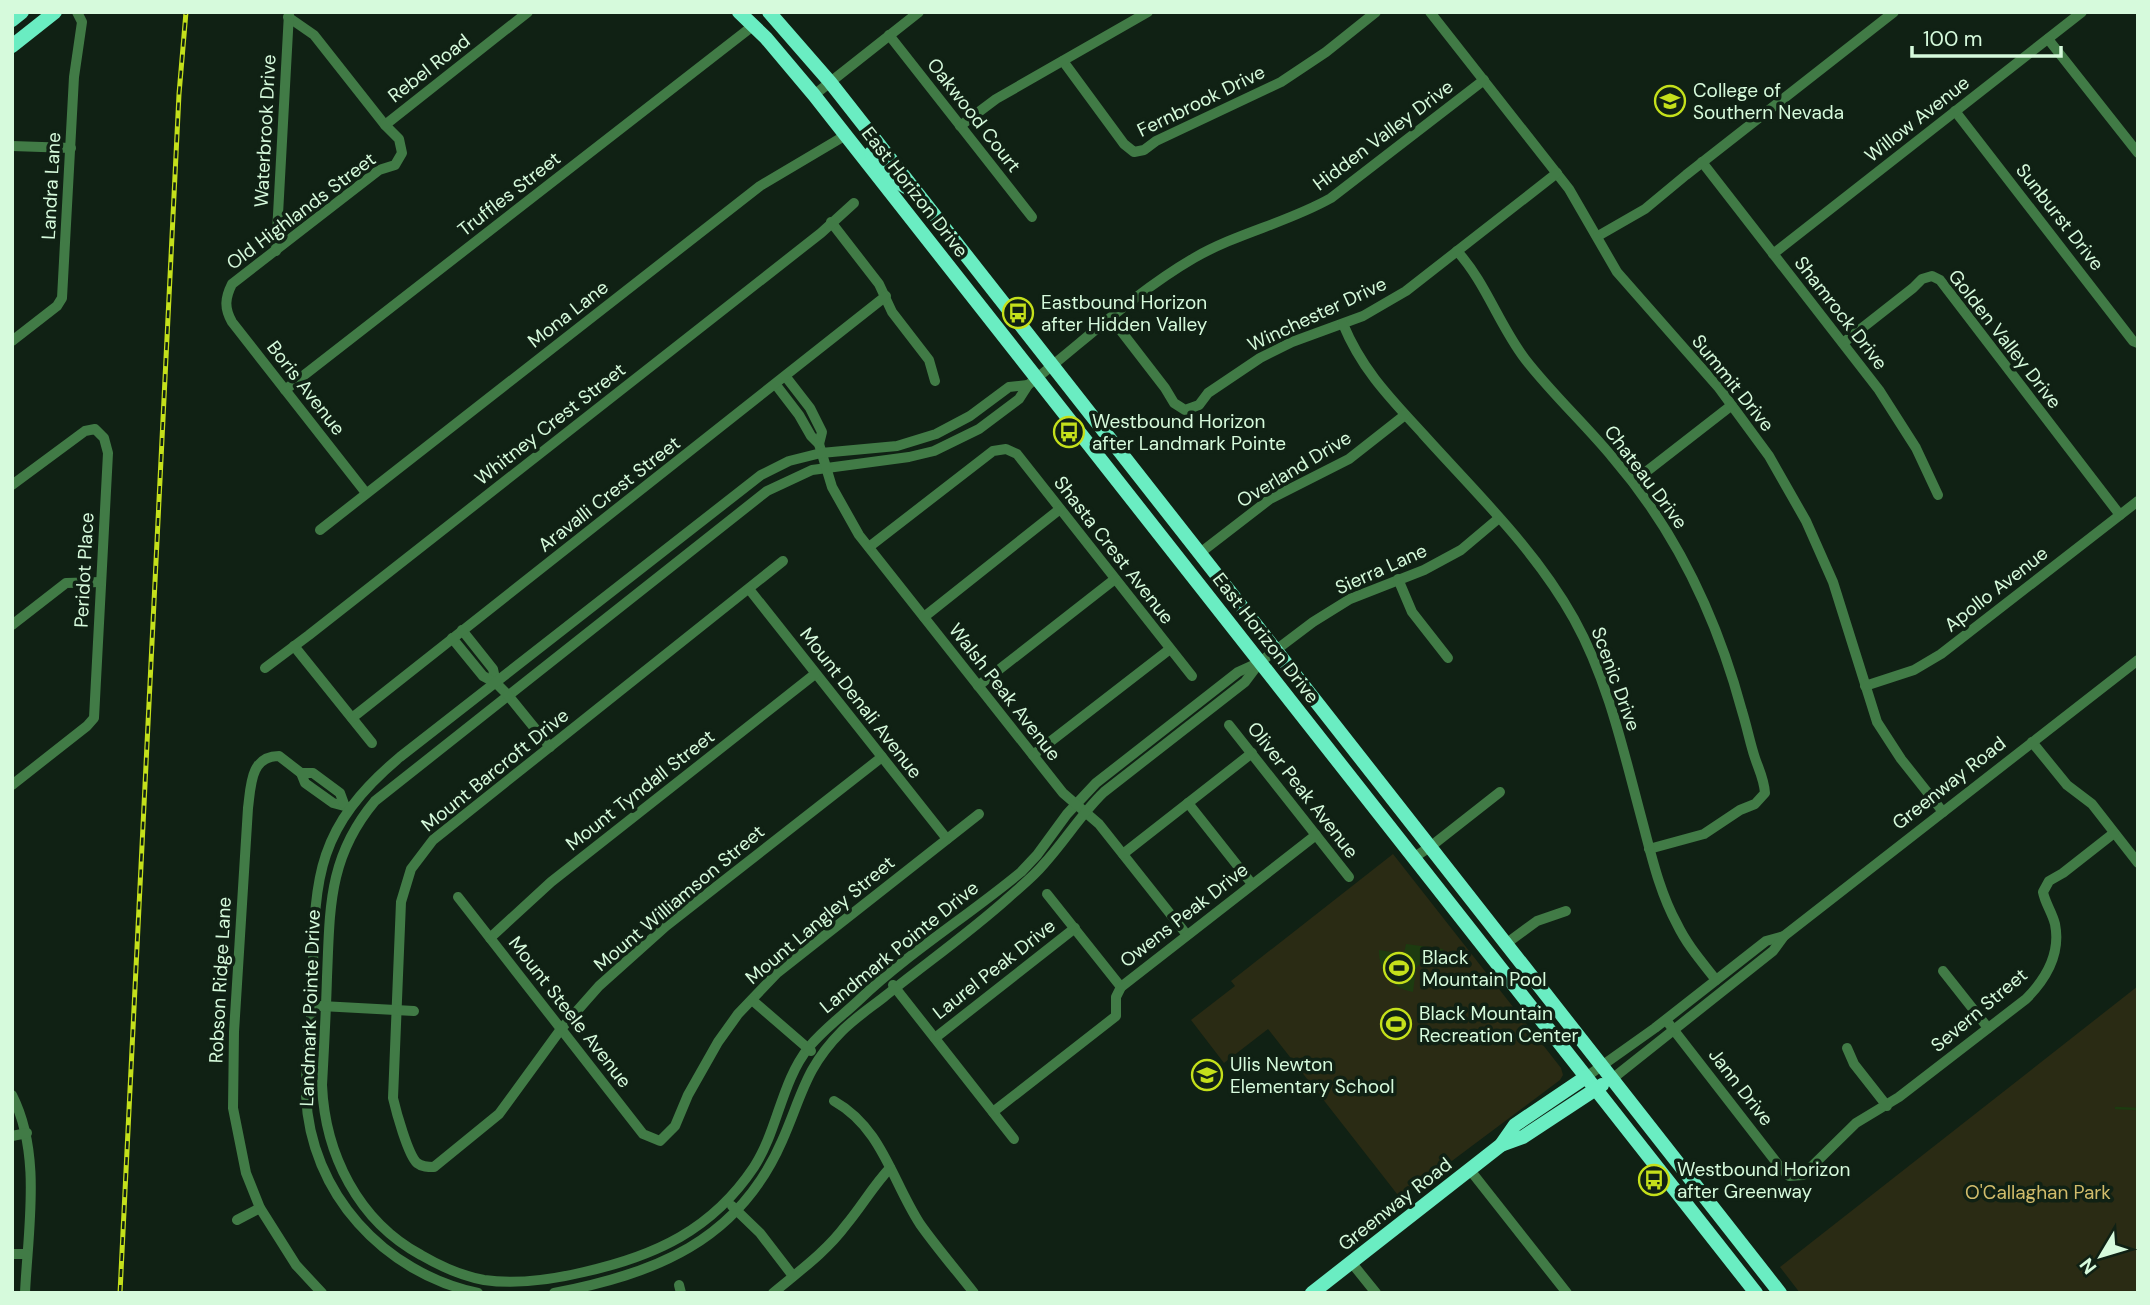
<svg xmlns="http://www.w3.org/2000/svg" width="2150" height="1305" font-family="'DM Sans',sans-serif">
  <rect width="100%" height="100%" fill="#102114"/>
  <g fill="#2a2b14">
    <polygon points="1393,854 1561,1068 1563,1075 1560,1080 1401,1199 1268,1029 1224,1063 1191,1020 1235,986 1231,981"/>
    <polygon points="2138,986 2138,1293 1800,1293 1780,1267"/>
  </g>
  <path fill="#1d3b10" d="M1406 944 1443 949 1441 967 1420 964 1416 968 1413 992C1391 988 1379 971 1379 950L1404 954Z"/>
  <g fill="none" stroke-linecap="round" stroke-linejoin="round">
    <polyline stroke="#1d3b10" stroke-width="2.5" points="2116,1108 2138,1109"/>
    <g stroke="#417b46" stroke-width="10">
      <polyline points="1430,12 1569,189 1617,272 1719,388 1769,456 1806,521 1833,582 1877,722 1901,759 1943,812"/>
      <path d="M288 17 314 35 385 125 399 139 402 153 395 165 379 170 232 284C225 298 224 308 232 322L366 493"/>
      <polyline points="889,35 1032,217"/>
      <polyline points="2048,39 2138,153"/>
      <polyline points="1063,61 1124,144 1134,152 1144,150 1156,141 1281,82 1326,52 1376,12"/>
      <path d="M1484 80 1331 198C1287 223 1237 233 1194 258 1134 293 1082 343 1028 385L1019 399 979 429 934 451 909 457 812 470 767 491 375 801C328 857 330 908 327 977 326 1013 324 1049 322 1085 325 1154 358 1221 421 1255 440 1266 462 1276 484 1280 518 1285 551 1280 584 1272 655 1256 712 1230 754 1167 778 1130 781 1082 809 1047 824 1029 842 1016 859 1000 908 953 968 916 1021 872L1037 855 1067 814 1096 783 1238 672 1260 662 1313 622 1350 599 1424 570 1461 550 1499 518"/>
      <polyline points="814,95 919,12"/>
      <polyline points="1955,111 2133,341 2138,343"/>
      <polyline points="385,125 528,12"/>
      <polyline points="960,126 996,99 1148,12"/>
      <polyline points="12,146 71,148"/>
      <polyline points="1702,162 1879,390 1916,448 1938,495"/>
      <polyline points="831,222 879,284 892,312 929,360 935,381"/>
      <polyline points="1598,236 1645,209 1686,175 1894,12"/>
      <polyline points="276,251 289,13"/>
      <path d="M1457 251C1486 283 1499 325 1525 359 1552 394 1585 424 1613 458 1677 532 1717 618 1742 711 1747 727 1750 743 1755 758 1759 770 1764 779 1765 793L1755 804 1740 810 1704 834 1649 849"/>
      <polyline points="1773,254 2082,12"/>
      <polyline points="1111,318 1165,388 1174,403 1185,410 1199,405 1208,393 1260,358 1292,342 1363,316 1406,291 1557,173"/>
      <path d="M1343 324C1362 370 1390 398 1423 434 1476 493 1535 549 1574 619 1609 682 1624 754 1643 824 1652 858 1660 893 1677 924 1687 945 1702 962 1716 980"/>
      <polyline points="12,341 57,306 62,298 74,77 82,22 77,12"/>
      <polyline points="1843,343 1913,288 1922,279 1932,276 1940,280 2120,515"/>
      <polyline points="786,377 810,408 822,432 819,444"/>
      <polyline points="776,385 799,415 811,436 819,444 832,487 859,535 1063,793 1099,824 1187,935"/>
      <polyline points="285,390 754,25"/>
      <polyline points="1633,482 1732,405"/>
      <polyline points="12,485 85,431 95,429 104,438 108,453 94,718 87,726 12,785"/>
      <polyline points="320,530 760,186 846,135"/>
      <polyline points="869,547 993,451 1006,449 1017,454 1192,676"/>
      <polyline points="1200,553 1270,499 1349,459 1405,415"/>
      <path d="M783 561 433 840 411 869 401 902 393 1098C396 1111 408 1155 417 1163 422 1167 428 1167 434 1167L499 1114 561 1029 599 986 666 926 882 757"/>
      <polyline points="1398,579 1412,612 1448,658"/>
      <polyline points="749,589 947,839"/>
      <polyline points="924,617 1060,509"/>
      <polyline points="12,625 66,583 101,582"/>
      <polyline points="462,630 493,669 496,683"/>
      <polyline points="452,638 483,676 496,683 507,694 550,747"/>
      <polyline points="294,646 372,743"/>
      <polyline points="265,668 309,635 821,233 854,203"/>
      <polyline points="978,686 1115,579"/>
      <polyline points="1865,686 1914,670 1941,654 2138,501"/>
      <polyline points="352,718 886,296"/>
      <polyline points="1229,725 1349,877"/>
      <polyline points="2032,742 2067,785 2092,804 2138,863"/>
      <polyline points="1033,755 1170,649"/>
      <polyline points="301,773 305,783 333,803 348,807"/>
      <polyline points="1188,803 1252,884"/>
      <polyline points="1123,854 1252,753"/>
      <polyline points="1413,858 1430,847 1500,792"/>
      <polyline points="1047,894 1121,987"/>
      <polyline points="458,897 643,1134 660,1141 675,1126 688,1095 718,1042 738,1014 777,973 979,814"/>
      <polyline points="490,938 551,882 815,674"/>
      <polyline points="1507,943 1537,921 1566,911"/>
      <polyline points="1943,971 1988,1028"/>
      <polyline points="893,985 1014,1139"/>
      <polyline points="752,1000 811,1051"/>
      <polyline points="321,1006 414,1011"/>
      <path d="M1666 1020 1780 1167 1789 1176 1803 1175 1856 1123 1899 1097 2026 999C2046 979 2061 954 2055 924 2052 912 2045 903 2043 892L2049 881 2063 873 2114 833"/>
      <polyline points="935,1038 1075,928"/>
      <polyline points="1847,1048 1854,1064 1887,1106"/>
      <polyline points="1586,1077 1655,1028 1766,941 1784,936"/>
      <polyline points="1612,1079 1773,951 1784,936 2138,660"/>
      <path d="M12 1095C42 1154 28 1228 25 1293"/>
      <path d="M834 1101C882 1128 892 1181 920 1224 937 1248 956 1270 974 1293"/>
      <polyline points="993,1112 1116,1016 1116,997 1121,987 1316,835"/>
      <polyline points="12,1136 27,1133"/>
      <polyline points="1470,1170 1567,1293"/>
      <polyline points="732,1206 760,1233 793,1276"/>
      <polyline points="237,1220 260,1208"/>
      <polyline points="12,1254 27,1254"/>
      <polyline points="1351,1262 1376,1293"/>
      <polyline points="679,1285 681,1293"/>
      <path d="M322 1293 296 1265 260 1208 246 1173 233 1108 234 1032 248 808C251 786 250 756 279 756L301 773H313L340 793 344 804"/>
      <path d="M478 1293C384 1273 310 1193 306 1095 305 1064 311 1031 312 1000 316 888 307 835 400 757L761 475 789 461 821 453 897 446 936 434 970 416 1009 387 1028 385"/>
      <path d="M554 1293C654 1274 738 1242 782 1141 802 1096 805 1068 842 1031 855 1018 870 1008 884 997 925 964 969 933 1008 898 1020 887 1033 877 1043 865 1065 841 1081 814 1104 792L1245 682 1260 662"/>
      <path d="M773 1293C798 1272 826 1252 846 1225 862 1206 873 1186 890 1168"/>
    </g>
    <g stroke="#6aedc2" stroke-width="14">
      <polyline points="739,12 766,38 814,95 1756,1293"/>
      <polyline points="769,12 830,82 1780,1293"/>
      <polyline points="12,20 22,12"/>
      <polyline points="12,46 55,12"/>
      <polyline points="871,153 893,179 909,189"/>
      <polyline points="1501,1145 1523,1137 1602,1085"/>
      <polyline points="1312,1293 1501,1145 1515,1125 1586,1077"/>
    </g>
    <g stroke="#c4e01b" stroke-width="5">
      <polyline id="rail" points="120,1293 179,94 186,12"/>
    </g>
    <use href="#rail" stroke="#102114" stroke-width="2.5" stroke-dasharray="8" stroke-linecap="butt"/>
  </g>
  <defs>
    <g id="university-ring" transform="scale(1.575)"><circle r="9.5" fill="#102114" stroke="#c4e01b" stroke-width="1.5"/><path d="M0-5L7-2L0 1L-7-2ZM-4 1L0 2.5L4 1V4Q0 6-4 4Z" fill="#c4e01b"/></g>
    <g id="bus-ring" transform="scale(1.575)"><circle r="9.5" fill="#102114" stroke="#c4e01b" stroke-width="1.5"/><path d="M-5-6H5V4H4V6H2V4H-2V6H-4V4H-5ZM-3.5-4V0h7V-4ZM-3.5 1.2v1.5H-2V1.2ZM2 1.2v1.5H3.5V1.2Z" fill="#c4e01b"/></g>
    <g id="stadium-ring" transform="scale(1.575)"><circle r="9.5" fill="#102114" stroke="#c4e01b" stroke-width="1.5"/><path d="M0-5a6.5 5 0 1 0 0 10a6.5 5 0 1 0 0-10ZM-3.5-1.8h7v3.6h-7Z" fill="#c4e01b"/></g>
    <g id="school-ring" transform="scale(1.575)"><circle r="9.5" fill="#102114" stroke="#c4e01b" stroke-width="1.5"/><path d="M0-5L7-2L0 1L-7-2ZM-4 1L0 2.5L4 1V4Q0 6-4 4Z" fill="#c4e01b"/></g>
  </defs>
  <g fill-rule="evenodd">
    <use href="#university-ring" x="1670" y="101"/>
    <use href="#bus-ring" x="1018" y="313"/>
    <use href="#bus-ring" x="1069" y="432"/>
    <use href="#stadium-ring" x="1399" y="968"/>
    <use href="#stadium-ring" x="1396" y="1024"/>
    <use href="#school-ring" x="1207" y="1075"/>
    <use href="#bus-ring" x="1654" y="1180"/>
  </g>
  <g text-anchor="middle" dominant-baseline="central" stroke-width="7" stroke-linejoin="round" paint-order="stroke">
    <g font-size="19" fill="#d6fadc" stroke="#102114">
      <text transform="translate(429 68) rotate(-38)">Rebel Road</text>
      <text transform="translate(1201 101) rotate(-26)">Fernbrook Drive</text>
      <text transform="translate(974 115) rotate(52)">Oakwood Court</text>
      <text transform="translate(1917 119) rotate(-38)">Willow Avenue</text>
      <text transform="translate(265 131) rotate(-87)">Waterbrook Drive</text>
      <text transform="translate(1383 135) rotate(-37)">Hidden Valley Drive</text>
      <text transform="translate(51 186) rotate(-87)">Landra Lane</text>
      <text transform="translate(915 192) rotate(52)">East Horizon Drive</text>
      <text transform="translate(509 194) rotate(-38)">Truffles Street</text>
      <text transform="translate(301 211) rotate(-37)">Old Highlands Street</text>
      <text transform="translate(2060 217) rotate(52)">Sunburst Drive</text>
      <text transform="translate(1841 313) rotate(52)">Shamrock Drive</text>
      <text transform="translate(568 314) rotate(-38)">Mona Lane</text>
      <text transform="translate(1317 314) rotate(-25)">Winchester Drive</text>
      <text transform="translate(2005 339) rotate(52)">Golden Valley Drive</text>
      <text transform="translate(1733 383) rotate(51)">Summit Drive</text>
      <text transform="translate(306 388) rotate(52)">Boris Avenue</text>
      <text transform="translate(550 424) rotate(-38)">Whitney Crest Street</text>
      <text transform="translate(1294 469) rotate(-31)">Overland Drive</text>
      <text transform="translate(1646 477) rotate(53)">Chateau Drive</text>
      <text transform="translate(609 494) rotate(-38)">Aravalli Crest Street</text>
      <text transform="translate(1114 550) rotate(52)">Shasta Crest Avenue</text>
      <text transform="translate(1381 569) rotate(-24)">Sierra Lane</text>
      <text transform="translate(84 570) rotate(-87)">Peridot Place</text>
      <text transform="translate(1996 589) rotate(-38)">Apollo Avenue</text>
      <text transform="translate(1266 638) rotate(52)">East Horizon Drive</text>
      <text transform="translate(1616 679) rotate(70)">Scenic Drive</text>
      <text transform="translate(1005 692) rotate(52)">Walsh Peak Avenue</text>
      <text transform="translate(861 703) rotate(52)">Mount Denali Avenue</text>
      <text transform="translate(495 770) rotate(-39)">Mount Barcroft Drive</text>
      <text transform="translate(1949 783) rotate(-38)">Greenway Road</text>
      <text transform="translate(640 790) rotate(-38)">Mount Tyndall Street</text>
      <text transform="translate(1303 790) rotate(52)">Oliver Peak Avenue</text>
      <text transform="translate(679 898) rotate(-40)">Mount Williamson Street</text>
      <text transform="translate(1184 915) rotate(-38)">Owens Peak Drive</text>
      <text transform="translate(820 920) rotate(-40)">Mount Langley Street</text>
      <text transform="translate(899 947) rotate(-39)">Landmark Pointe Drive</text>
      <text transform="translate(994 969) rotate(-38)">Laurel Peak Drive</text>
      <text transform="translate(220 980) rotate(-87)">Robson Ridge Lane</text>
      <text transform="translate(310 1008) rotate(-88)">Landmark Pointe Drive</text>
      <text transform="translate(1979 1010) rotate(-40)">Severn Street</text>
      <text transform="translate(570 1012) rotate(52)">Mount Steele Avenue</text>
      <text transform="translate(1741 1087) rotate(52)">Jann Drive</text>
      <text transform="translate(1395 1204) rotate(-38)">Greenway Road</text>
    </g>
    <g font-size="19" fill="#d6fadc" stroke="#102114" text-anchor="start">
      <text x="1693" y="90">College of<tspan x="1693" dy="22">Southern Nevada</tspan></text>
      <text x="1041" y="302">Eastbound Horizon<tspan x="1041" dy="22">after Hidden Valley</tspan></text>
      <text x="1092" y="421">Westbound Horizon<tspan x="1092" dy="22">after Landmark Pointe</tspan></text>
      <text x="1422" y="957">Black<tspan x="1422" dy="22">Mountain Pool</tspan></text>
      <text x="1419" y="1013">Black Mountain<tspan x="1419" dy="22">Recreation Center</tspan></text>
      <text x="1230" y="1064">Ulis Newton<tspan x="1230" dy="22">Elementary School</tspan></text>
      <text x="1677" y="1169">Westbound Horizon<tspan x="1677" dy="22">after Greenway</tspan></text>
    </g>
    <g font-size="19" fill="#d1bc6b" stroke="#102114">
      <text x="2038" y="1192">O'Callaghan Park</text>
    </g>
  </g>
  <rect width="2150" height="1305" fill="none" stroke="#d6fadc" stroke-width="28"/>
  <g transform="translate(2101 1256) rotate(232)" stroke="#102114" stroke-width="5" paint-order="stroke">
  <path d="M0-5L12 26L0 18L-12 26Z" fill="#d6fadc"/>
  <text y="-10" font-size="19" font-weight="bold" text-anchor="middle" fill="#d6fadc">N</text>
  </g>
  <path d="M1912 46v10h149v-10" fill="none" stroke="#d6fadc" stroke-width="3.5"/>
  <text x="1923" y="46" font-size="21" fill="#d6fadc" stroke="#102114" stroke-width="5" paint-order="stroke">100 m</text>
</svg>
